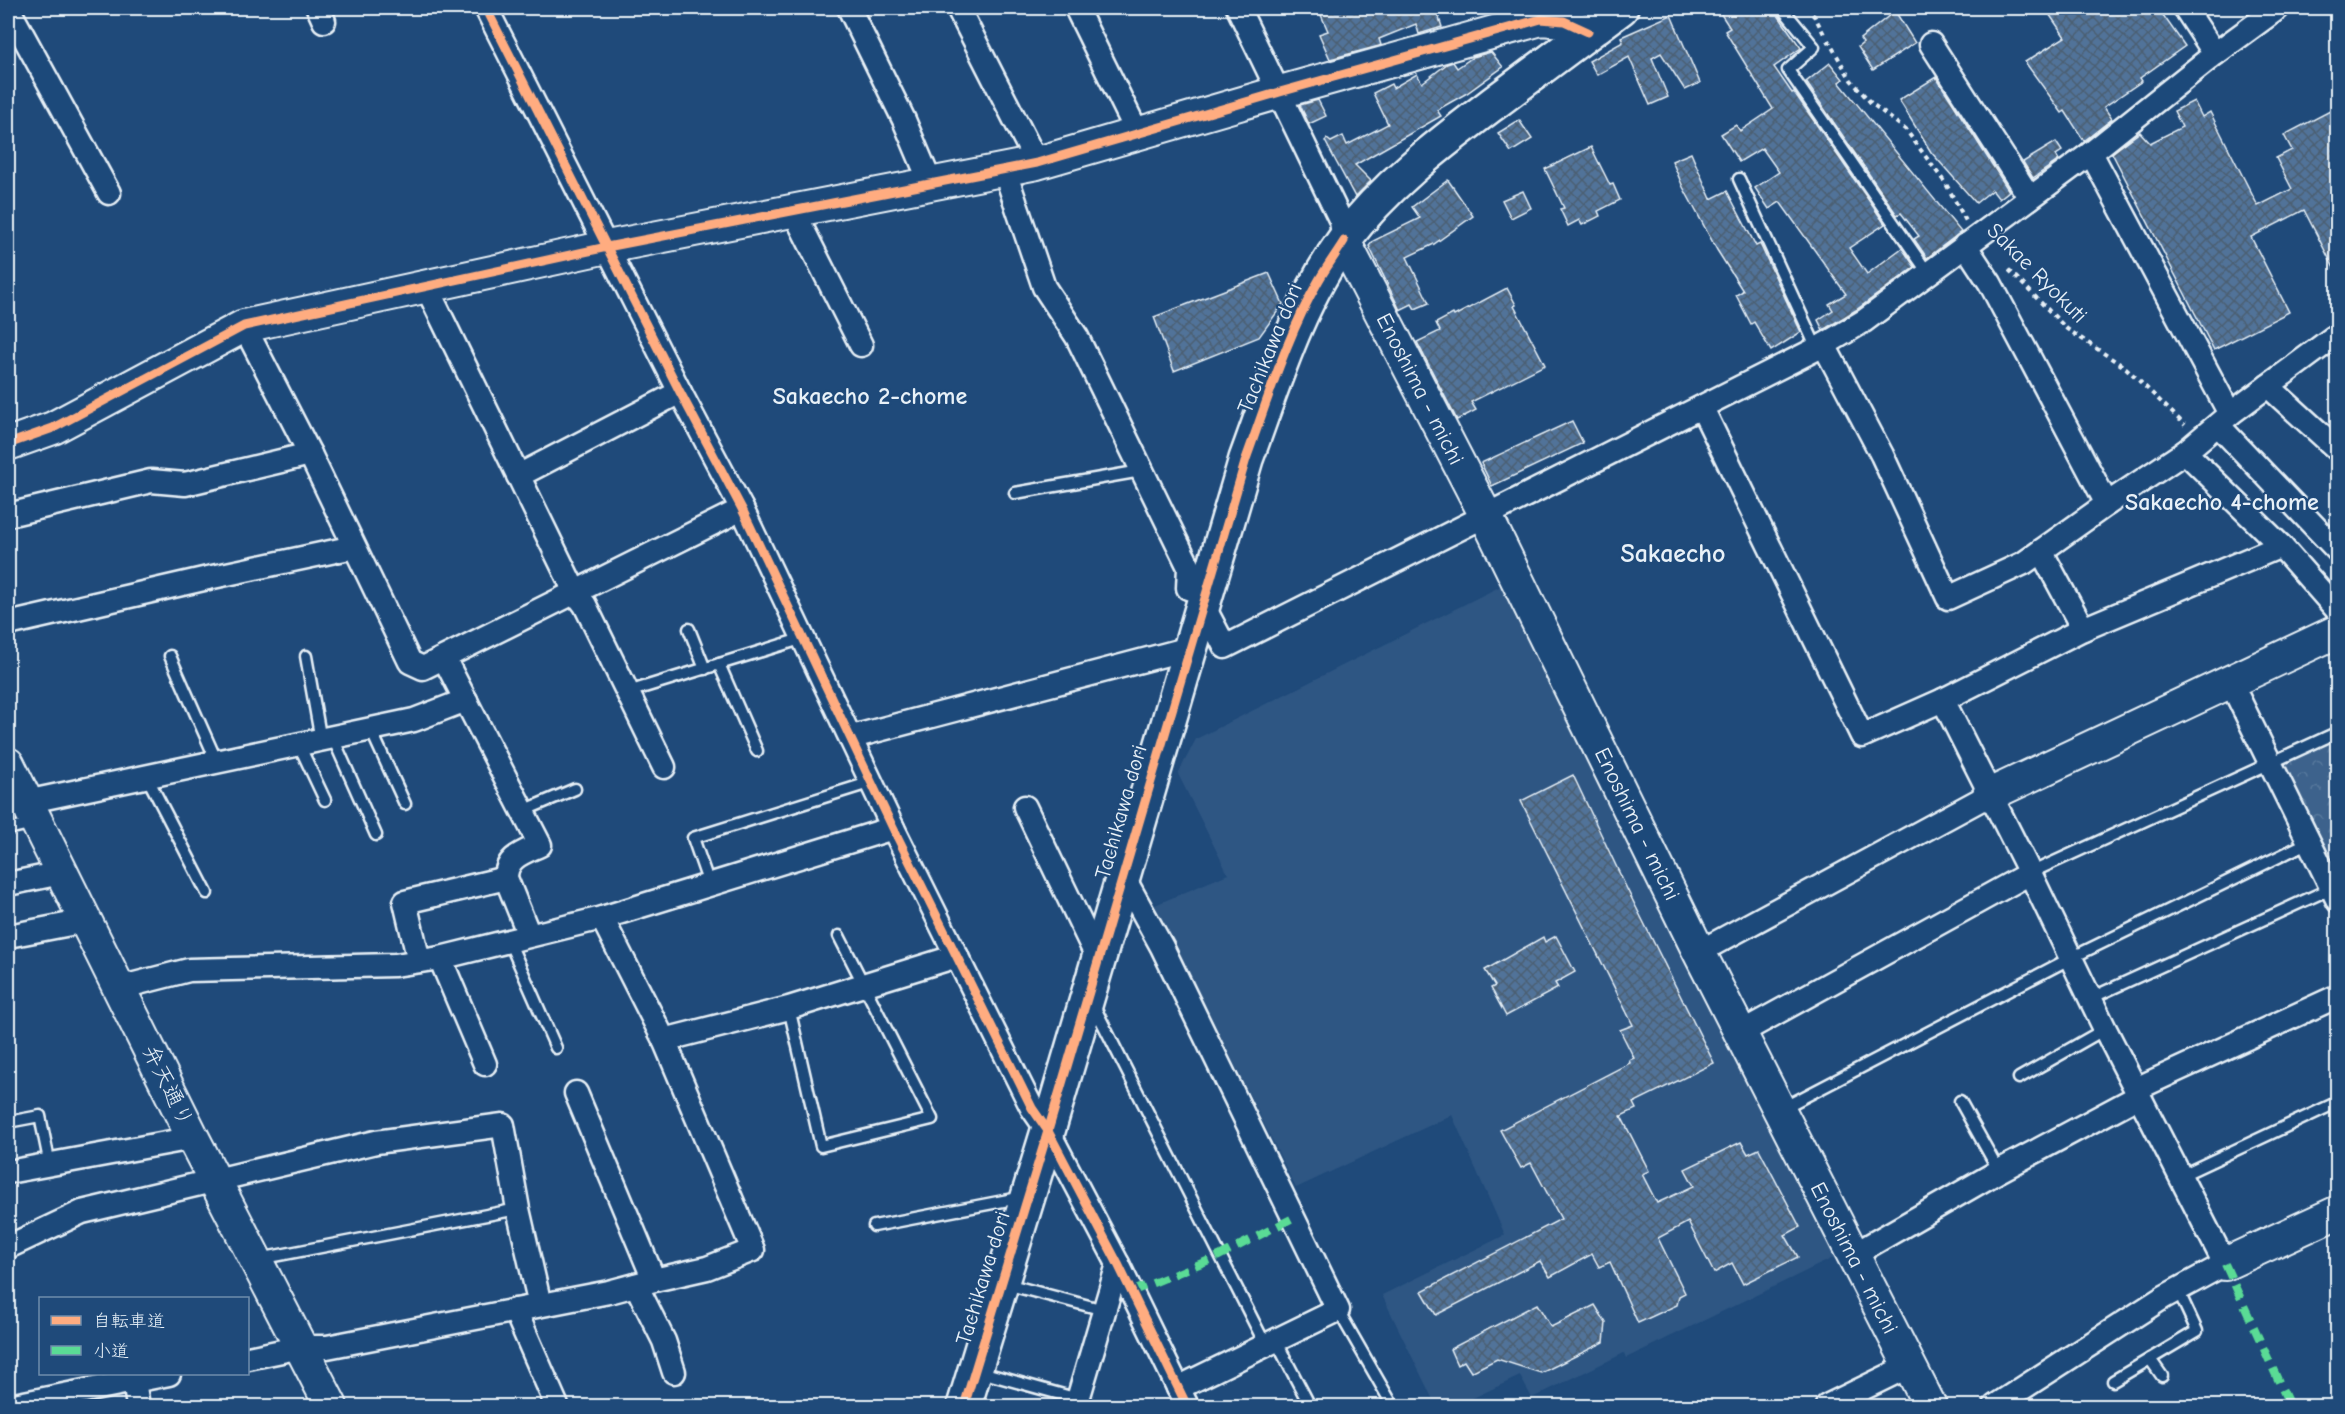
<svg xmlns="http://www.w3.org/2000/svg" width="2345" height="1414" font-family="'Comic Neue','Klee One',sans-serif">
  <defs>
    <pattern id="park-crowns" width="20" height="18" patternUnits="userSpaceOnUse" patternTransform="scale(1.5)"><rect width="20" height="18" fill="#3c628c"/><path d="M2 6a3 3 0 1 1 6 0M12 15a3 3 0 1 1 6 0" fill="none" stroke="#58799d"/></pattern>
    <pattern id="building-cross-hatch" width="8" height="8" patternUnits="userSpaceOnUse" patternTransform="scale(1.5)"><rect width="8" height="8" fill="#517399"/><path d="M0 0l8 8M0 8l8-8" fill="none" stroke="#4c5e72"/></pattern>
  </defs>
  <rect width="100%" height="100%" fill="#1f4a7a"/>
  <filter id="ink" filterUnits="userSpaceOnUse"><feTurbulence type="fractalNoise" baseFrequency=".0167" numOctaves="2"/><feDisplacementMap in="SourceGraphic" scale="12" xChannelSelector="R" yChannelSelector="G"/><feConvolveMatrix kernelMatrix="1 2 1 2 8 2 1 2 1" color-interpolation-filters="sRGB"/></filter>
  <g filter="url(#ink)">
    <polygon fill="#2e5683" points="1503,585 1835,1257 1626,1358 1624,1353 1532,1398 1520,1376 1456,1406 1436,1406 1382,1295 1505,1235 1452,1115 1296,1188 1155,905 1228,874 1178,774 1196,739"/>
    <polygon fill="url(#park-crowns)" stroke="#92aac2" stroke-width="1.5" points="2337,739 2337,874 2281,763"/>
    <g fill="url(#building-cross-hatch)" stroke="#e8f1f8" stroke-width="1.5">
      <polygon points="1318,8 1456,8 1438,15 1442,27 1419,34 1416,24 1379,39 1381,45 1379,46 1330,59 1319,34 1328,31"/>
      <polygon points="1717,8 1773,8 1801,48 1774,67 1792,93 1794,92 1885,224 1849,248 1867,274 1902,248 1915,267 1856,310 1823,330 1818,320 1833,310 1829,304 1846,294 1780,202 1769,209 1755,188 1779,172 1762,148 1739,162 1721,134 1736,125 1740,131 1773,109 1725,31 1730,28"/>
      <polygon points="2045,8 2158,8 2185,46 2140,78 2142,81 2104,107 2112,119 2084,141 2065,111 2062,113 2025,62 2065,37"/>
      <polygon points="1895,11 1915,43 1873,70 1858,47 1863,43 1860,39"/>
      <polygon points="1671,15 1700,83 1685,90 1661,53 1652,58 1668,97 1650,105 1629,57 1597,75 1589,61 1623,42 1621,37"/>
      <polygon points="1491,52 1503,67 1467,93 1437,110 1441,116 1355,165 1371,181 1355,197 1325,141 1327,139 1331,142 1343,136 1347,145 1388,124 1373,93 1391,84 1393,88 1417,74 1422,83 1447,64 1453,62 1457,68 1473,57"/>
      <polygon points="1830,63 1843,79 1839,82 1961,232 1927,258 1914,239 1919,236 1901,213 1897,215 1806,82"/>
      <polygon points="1936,77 2009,191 1999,199 1992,190 1976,203 1931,152 1899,100"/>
      <polygon points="1318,100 1326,116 1309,124 1300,105"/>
      <polygon points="2194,101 2202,117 2210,112 2258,206 2292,189 2276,158 2292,150 2284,135 2330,111 2337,125 2337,274 2304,210 2251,237 2289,312 2214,350 2112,153 2140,132 2150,143 2182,127 2174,111"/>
      <polygon points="1519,120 1532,139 1511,152 1498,133"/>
      <polygon points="2056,142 2062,151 2056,155 2059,160 2033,178 2023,162"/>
      <polygon points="1591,147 1610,185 1613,184 1620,200 1598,211 1600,216 1582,225 1579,220 1568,226 1560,209 1564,208 1545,169"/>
      <polygon points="1691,153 1711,199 1727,191 1756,246 1760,244 1801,332 1771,351 1754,322 1751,324 1736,295 1743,291 1717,250 1683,187 1672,161"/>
      <polygon points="1448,180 1473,216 1434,244 1407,257 1429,303 1415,309 1412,304 1400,310 1369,246 1373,241 1420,218 1412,207"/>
      <polygon points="1523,191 1531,208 1511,218 1502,200"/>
      <polygon points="1269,273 1283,304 1259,337 1174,371 1154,317"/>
      <polygon points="1507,288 1516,305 1514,306 1545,365 1471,402 1476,410 1457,420 1417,342 1440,331 1436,323 1453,314 1454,316"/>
      <polygon points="1572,421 1583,443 1492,486 1481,463"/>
      <polygon points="1573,775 1627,889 1714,1063 1633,1103 1636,1109 1621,1116 1649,1171 1642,1174 1657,1203 1694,1186 1685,1169 1741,1142 1748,1154 1759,1149 1800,1227 1785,1235 1798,1257 1743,1284 1732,1263 1714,1273 1688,1222 1658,1238 1685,1293 1679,1296 1677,1305 1638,1323 1610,1262 1599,1267 1592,1254 1550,1277 1540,1261 1436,1315 1422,1291 1561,1219 1531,1163 1521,1168 1500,1130 1630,1063 1629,1060 1634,1058 1620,1030 1633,1025 1521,801"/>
      <polygon points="1556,936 1575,972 1555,983 1558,988 1506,1016 1491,988 1495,986 1485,970 1543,937 1545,942"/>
      <polygon points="1537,1304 1551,1327 1595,1305 1606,1323 1604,1342 1541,1373 1497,1359 1471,1372 1464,1361 1457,1365 1450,1349"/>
    </g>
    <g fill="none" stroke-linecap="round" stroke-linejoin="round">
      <g stroke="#e8f1f8" stroke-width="15">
        <g id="lane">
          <polyline points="1782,8 1814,47 1788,70 1928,273"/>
          <polyline points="1739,179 1817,349"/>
          <polyline points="1015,493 1141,471"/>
          <polyline points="689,629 705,669"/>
          <polyline points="170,656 217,762"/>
          <polyline points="306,656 321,741"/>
          <polyline points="719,664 757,751"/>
          <polyline points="628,692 804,638"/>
          <polyline points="371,730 405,804"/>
          <polyline points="333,738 376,835"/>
          <polyline points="299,745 325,800"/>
          <polyline points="147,777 207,893"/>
          <polyline points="523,811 575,789"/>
          <polyline points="8,829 34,823"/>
          <polyline points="2030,873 2338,732"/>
          <polyline points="709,884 693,838 872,782"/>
          <polyline points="509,941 556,1048"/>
          <polyline points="2091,998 2332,888"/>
          <polyline points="1093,1004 1266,1346"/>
          <polyline points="789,1008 821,1146 932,1119 839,936"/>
          <polyline points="2019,1078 2105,1029"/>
          <polyline points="1960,1101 1999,1171"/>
          <polyline points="1781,1109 2071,958 2309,842"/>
          <polyline points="8,1122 40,1116 50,1165"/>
          <polyline points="2180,1176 2338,1102"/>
          <polyline points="874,1226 1024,1197"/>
          <polyline points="259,1259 518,1209"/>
          <polyline points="1006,1284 1104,1310"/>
          <polyline points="1338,1310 1393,1406"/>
          <polyline points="1276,1341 1310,1406"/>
          <polyline points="2150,1359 2162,1376"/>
          <polyline points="977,1371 1078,1399"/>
          <polyline points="2113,1381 2197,1331 2178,1290"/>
        </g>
      </g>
      <g stroke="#e8f1f8" stroke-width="27">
        <g id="street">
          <polyline points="8,8 109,193"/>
          <polyline points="318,8 324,21"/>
          <polyline points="486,8 680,392 742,509 893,828 1032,1108 1048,1131 1118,1264 1187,1406"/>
          <polyline points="849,8 904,120 931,184"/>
          <polyline points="958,8 1037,163"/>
          <polyline points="1076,8 1138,134"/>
          <polyline points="1238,8 1341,221 1344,241"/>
          <polyline points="2185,8 2215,54"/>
          <polyline points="1931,44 2030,198"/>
          <polyline points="2091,153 2230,414"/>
          <polyline points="1004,169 1044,287 1077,337 1189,567 1188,588 1206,594"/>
          <polyline points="793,210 861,345"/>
          <polyline points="1965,245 1990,283 2107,504"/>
          <polyline points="426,286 575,592 585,605 664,767"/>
          <polyline points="244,326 310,454 410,662 423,668 742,509"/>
          <polyline points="1824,345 1882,455 1948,598 2024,563 2107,504 2185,452 2230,414 2338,334"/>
          <polyline points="2268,386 2338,450"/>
          <polyline points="1702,408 1862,736 1943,700"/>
          <polyline points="2218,425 2338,551"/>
          <polyline points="2185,452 2281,546 2338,611"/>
          <polyline points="518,476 680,392"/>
          <polyline points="8,515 151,481 185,484 310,454"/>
          <polyline points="2041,551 2083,629"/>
          <polyline points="1203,605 1225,647 1824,345 1864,321 2091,153 2215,54 2278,8"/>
          <polyline points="8,624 208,578 354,547"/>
          <path d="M444 658 540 845C523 853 506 857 506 878L529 935"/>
          <polyline points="2230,681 2338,901"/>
          <polyline points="852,737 1190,648"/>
          <polyline points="26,802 414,720 466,700"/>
          <polyline points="1025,807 1098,959"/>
          <polyline points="1123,876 1162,947 1338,1310 1178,1388"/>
          <polyline points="8,884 61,873"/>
          <polyline points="8,936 86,921"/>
          <polyline points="1699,952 1989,795"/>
          <polyline points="440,958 485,1064"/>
          <polyline points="419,961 405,902 506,878"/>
          <polyline points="119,988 189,970 395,965 440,958 602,918 893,828"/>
          <polyline points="1740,1033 2030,873"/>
          <polyline points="664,1040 789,1008 957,956"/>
          <polyline points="2136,1089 2338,996"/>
          <polyline points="576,1093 654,1280"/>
          <polyline points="8,1172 193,1138"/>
          <polyline points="8,1247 82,1212 376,1142 503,1125 518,1209 540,1305"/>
          <polyline points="1853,1255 1999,1171 2139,1096"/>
          <polyline points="636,1285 664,1341 674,1372"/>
          <polyline points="515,1310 557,1406"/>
          <polyline points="248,1358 301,1347 327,1347 609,1292 654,1280 707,1268 753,1250 664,1040 602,918"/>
          <polyline points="134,1381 138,1406"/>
          <polyline points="9,1406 169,1374"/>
          <polyline points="1076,1406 1118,1264"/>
          <polyline points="1827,1406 1909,1366"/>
          <polyline points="1995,1406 2164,1297 2225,1264 2105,1029 2030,873 1943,700 2083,629 2281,546"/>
        </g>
      </g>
      <g stroke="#e8f1f8" stroke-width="36">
        <g id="secondary">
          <polyline points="1344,241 1486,516 1699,952 1930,1406"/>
          <polyline points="8,444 53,428 244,326 607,247 1037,163 1280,92 1541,19 1564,21 1588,32"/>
          <polyline points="8,764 193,1138 331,1406"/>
          <polyline points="1989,795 2338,631"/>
          <polyline points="2225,1264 2338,1212"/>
        </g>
      </g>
      <g stroke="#e8f1f8" stroke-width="38">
        <path id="primary" d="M964 1406 1048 1131 1246 459C1273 386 1297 304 1344 240 1385 185 1440 144 1494 103 1537 71 1579 39 1621 8"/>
      </g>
      <g stroke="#e8f1f8" stroke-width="4" stroke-dasharray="4.5 4.5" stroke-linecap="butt">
        <polyline points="1806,8 1815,17 1824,34"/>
        <polyline points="1828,40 1851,80 1871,103 1906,130 1946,184 1966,221"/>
        <polyline points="2009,270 2067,329 2126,368 2185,425"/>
      </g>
      <use href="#lane" stroke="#1f4a7a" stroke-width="10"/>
      <use href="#street" stroke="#1f4a7a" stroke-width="22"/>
      <use href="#secondary" stroke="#1f4a7a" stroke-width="32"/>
      <use href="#primary" stroke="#1f4a7a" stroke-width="33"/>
      <g stroke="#5adb95" stroke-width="8" stroke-dasharray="15 8" stroke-linecap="butt">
        <polyline points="2225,1264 2290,1406"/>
        <polyline points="1131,1292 1219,1256 1293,1218"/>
      </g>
      <g stroke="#1f4a7a" stroke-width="13">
        <g id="cycleway">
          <polyline points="486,8 680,392 742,509 893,828 1032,1108 1048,1131 1118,1264 1187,1406"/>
          <polyline points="8,444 53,428 244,326 607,247 1037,163 1280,92 1541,19 1564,21 1588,32"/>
          <path d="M964 1406 1048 1131 1246 459C1268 399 1287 335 1319 280 1327 266 1336 254 1344 241"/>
        </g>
      </g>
      <use href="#cycleway" stroke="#ffac80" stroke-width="9"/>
    </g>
  </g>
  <g text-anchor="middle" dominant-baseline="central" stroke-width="4.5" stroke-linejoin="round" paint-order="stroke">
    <g font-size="22" fill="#e8f1f8" stroke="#1f4a7a">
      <text transform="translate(2037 273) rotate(45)">Sakae Ryokuti</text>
      <text transform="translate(1270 348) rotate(-68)">Tachikawa dori</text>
      <text transform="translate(1420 389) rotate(63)">Enoshima - michi</text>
      <text transform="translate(1121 812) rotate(-74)">Tachikawa dori</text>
      <text transform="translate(1637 824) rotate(64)">Enoshima - michi</text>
      <text transform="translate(168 1086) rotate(64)">弁天通り</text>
      <text transform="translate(1854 1258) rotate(63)">Enoshima - michi</text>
      <text transform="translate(983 1278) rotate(-73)">Tachikawa dori</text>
    </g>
    <g font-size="24" font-weight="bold" fill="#e8f1f8" stroke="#1f4a7a">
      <text x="870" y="396">Sakaecho 2-chome</text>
      <text x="2222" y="502">Sakaecho 4-chome</text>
    </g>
    <g font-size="26" font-weight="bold" fill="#e8f1f8" stroke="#1f4a7a">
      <text x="1673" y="554">Sakaecho</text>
    </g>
  </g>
  <rect width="2345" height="1414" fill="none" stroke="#1f4a7a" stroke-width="30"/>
  <rect x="15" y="15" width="2315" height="1384" fill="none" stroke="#e8f1f8" stroke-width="2" filter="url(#ink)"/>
  <rect x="39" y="1297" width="210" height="78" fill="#1f4a7a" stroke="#6f8dac" stroke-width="1.5"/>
  <rect x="51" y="1316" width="30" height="9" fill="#ffac80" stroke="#6f8dac" stroke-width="1.5"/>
  <text x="93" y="1327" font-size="18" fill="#e8f1f8">自転車道</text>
  <rect x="51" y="1346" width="30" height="9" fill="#5adb95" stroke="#6f8dac" stroke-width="1.5"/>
  <text x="93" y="1357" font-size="18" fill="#e8f1f8">小道</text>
</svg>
